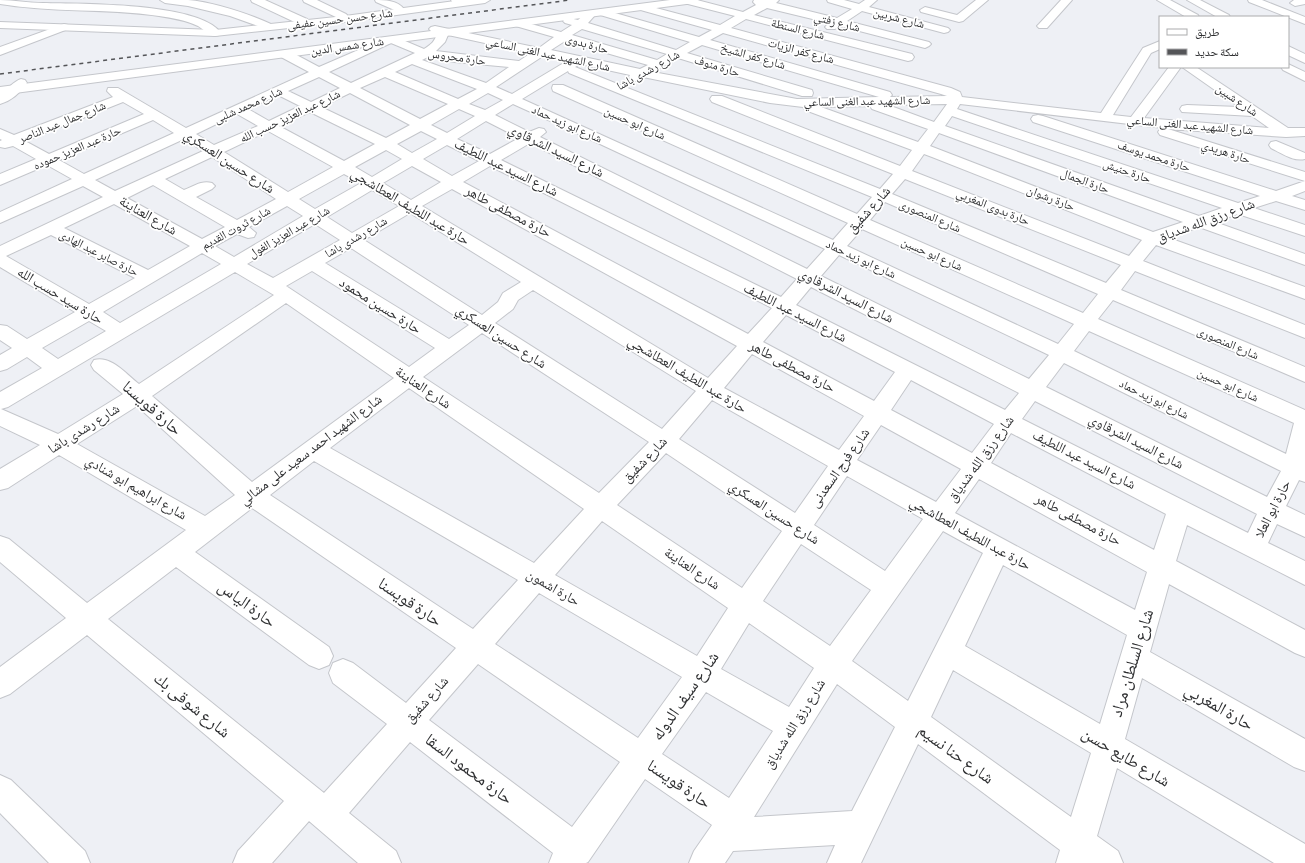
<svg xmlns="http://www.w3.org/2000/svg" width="1305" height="863" font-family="'Alegreya Sans','Noto Naskh Arabic',sans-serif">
  <rect width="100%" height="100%" fill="#eef0f5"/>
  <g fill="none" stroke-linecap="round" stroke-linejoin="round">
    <g stroke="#c4c6cb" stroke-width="2">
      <g id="street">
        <path d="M0 0C14 0 28 3 43 3 80 4 199 2 221 33L219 35C210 38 205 30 198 26 186 20 172 18 159 16 106 8 53 13 0 4Z"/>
        <path d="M160 0C169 0 179 0 188 0 213 2 250 14 273 25L275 27 269 30 230 16 188 6 165 3Z"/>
        <polygon points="251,0 265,0 307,19 311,23 305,26 301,25 252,2"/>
        <polygon points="303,0 317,0 346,14 351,19 349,21 341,21 338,18 304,2"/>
        <path d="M375 0C385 0 397 0 404 9L399 12 376 2Z"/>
        <polygon points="451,0 462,0 462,1 457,4 453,3"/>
        <path d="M683 0H697L743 12 756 5 753 2 754 0H779L776 3 837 18 852 9 828 2 827 0H844L859 4 865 0H877L869 7 948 28 950 30 948 32 944 33 862 11 847 21 929 42 931 44 929 46 925 48 840 26 835 29H827L825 27 829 23 767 8 754 15 912 54 914 57 912 60 908 61 746 19 731 28 951 88 960 92 962 97 1101 113 1143 48 1160 41V49L1151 53 1113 115 1131 117 1169 67H1181L1144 118 1269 128 1252 116 1182 112 1180 109 1182 106 1187 105 1239 107 1182 67H1196L1288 128H1305V136L1286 137 1168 129 1305 172V191L1292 196 1305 200V210L1276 201 1254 208 1305 225V236L1238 214 1215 222 1305 254V265L1199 227 1169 238 1305 287V299L1156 245 1143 261 1305 325V338L1135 271 1121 290 1305 367V382L1113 300 1098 319 1305 410V482L1299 480 1286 506 1305 515V537L1277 524 1268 543 1305 561V585L1187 525 1176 561 1305 630V657L1295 653 1169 584 1150 652 1305 739V771L1294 767 1142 678 1125 739 1305 844V863H1274L1117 768 1097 836 1118 851 1123 863H1056L1060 850 918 744 861 863H827L835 845 733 851 725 863H689L694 851 712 825 645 779 588 862 586 863H549L553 853 410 742 349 813 396 851 401 863H358L309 821 272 863H233L238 851 284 801 87 635 10 694 0 698V667L66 618 0 562V536L9 539 87 603 186 530 59 455 8 488 0 490V469L40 445 0 426V392L42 368 27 357 7 369 0 371V355L12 348 0 340V325L7 326 27 339 75 312 0 267V246L103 197 83 186 0 223V212L72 179 47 165 0 185V174L36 159 13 146 5 148 0 147V141L2 140 0 139V129L14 135 113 97 107 91 108 88H118L186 128 309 72 281 57 279 54 281 51H289L319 67 386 38H398L424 49C432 44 435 41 437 33L431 31 429 29 431 27 435 26 539 48 554 37 512 25 510 23 512 21 516 20 561 32 572 25 565 23 563 21 565 19 569 18 578 20 587 12 591 11 596 14 588 23 676 50 690 42 597 14 596 12 601 9 699 37 712 30 637 9 636 7 641 4 720 25 735 16 684 3ZM582 29 667 54 657 60 572 35ZM723 33 941 94 947 96 890 97 892 95 890 92 710 40ZM448 35 531 53 519 61 436 51 445 42ZM565 41 648 65 640 69 551 50ZM391 43 415 53 351 83 329 72ZM702 45 879 97 797 99 653 72 678 58 802 96H812L813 93 812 90 687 53ZM543 56 567 61 512 94 496 87ZM428 57 455 62 509 67 486 83 422 60ZM412 64 477 89 458 99 395 72ZM580 64 630 75 629 77 631 80 635 81 643 77 770 103 803 107 805 110 912 150 900 166 722 96H712L710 99 712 102 893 174 880 189 575 67ZM568 71 569 73 872 197 857 214 563 85H553L552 88 553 91 848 223 833 240 522 99ZM319 77 340 88 311 102 288 91ZM385 77 448 104 420 119 360 88ZM350 93 410 125 386 138 321 107ZM488 93 503 100 485 110 469 104ZM278 95 300 106 269 121 248 109ZM123 102 144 114 49 154 25 141ZM513 104 555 123 825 249 807 269 540 137 546 132 544 129 539 128 529 132 495 115ZM947 104 934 122 888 105ZM960 104 1163 128 1160 129 1158 132 1160 135 1305 181 1276 191 1043 116 1038 115 1033 116 1031 119 1033 122 1260 196 1238 203 957 109ZM870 106 872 109 928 129 918 142 821 107ZM459 109 475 116 447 133 431 125ZM310 112 375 144 344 161 279 126ZM237 114 258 126 214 145 196 134ZM952 116 1222 208 1199 216 945 126ZM153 120 174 133 84 174 59 160ZM486 121 519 138 490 154 457 139ZM268 131 333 167 288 192 224 152ZM421 131 437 139 412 153 397 144ZM939 133 1183 222 1153 232 930 146ZM184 139 203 151 115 191 95 180ZM530 143 797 279 781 297 501 160ZM447 145 479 161 452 176 423 159ZM386 150 402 159 372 177 355 167ZM924 154 932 157 1142 240 1129 256 912 171ZM212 157 276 199 237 220 196 197 212 189 215 186 212 183C202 180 194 186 184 190L165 179ZM412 166 441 182 411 200 383 183ZM490 166 772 308 748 334 463 182ZM344 174 361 183 315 209 299 199ZM905 179 1121 265 1106 283 892 194ZM153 185 225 227 202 239 127 198ZM452 189 737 346 708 378 422 206ZM372 190 399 206 352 233 327 217ZM885 202 1098 294 1083 313 870 220ZM114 204 190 246 148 270 64 228ZM287 206 303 216 234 257 215 246 237 234 248 238 254 237 256 233 249 227ZM410 213 521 282 503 293 498 302 482 315 364 240ZM315 224 340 240 273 278 247 264ZM862 229 1074 324 1058 344 847 246ZM51 235 135 278 89 304 6 256ZM351 248 469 325 449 339 325 263ZM202 253 221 264 120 323 103 312ZM839 255 1049 355 1029 379 821 276ZM312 271 435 348 409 367 286 286ZM235 272 274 295 139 384C126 374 111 355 94 360L91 365 94 370 123 394 58 434 1 409 8 407ZM811 287 1019 393 1005 410 796 305ZM533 290 696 391 662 429 495 323 513 309 518 300ZM286 303 394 378 252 482 152 396ZM786 315 895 372 874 401 763 342ZM89 321 106 331 58 359 42 348ZM1089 331 1294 423 1286 454 1074 351ZM482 333 649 442 599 493 423 377ZM752 354 864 416 839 450 724 388ZM1064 363 1281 471 1267 497 1046 387ZM911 380 994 424 972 453 891 410ZM409 388 584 509 534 563 330 448ZM712 400 828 466 795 513 679 439ZM1035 401 1257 514 1248 533 1022 419ZM137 406 235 495 205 516 77 444ZM881 425 961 469 936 502 857 460ZM1011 433 1166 514 1154 550 991 463ZM666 453 782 531 742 588 617 505ZM314 461 518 580 473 629 270 495ZM847 476 923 519 885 571 814 525ZM979 479 1147 572 1135 610 955 513ZM252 508 456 648 406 703 353 663 343 659 333 663 329 673 333 683 387 724 324 793 108 619 176 567 309 665 319 669 329 665 333 656 329 647 195 552ZM602 521 728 608 697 656 555 575ZM943 531 983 553 908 701 852 661ZM801 544 871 590 830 646 763 601ZM1003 565 1127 635 1100 724 965 646ZM539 593 682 677 638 738 495 644ZM749 623 814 668 789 707 721 669ZM478 664 620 762 572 827 429 720ZM953 670 1091 753 1071 817 931 717ZM837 684 895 727 852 811 754 817ZM706 692 773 731 729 798 662 754Z"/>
        <polygon points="976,0 988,0 963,21 959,22 921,12 920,10 925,7 957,15"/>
        <polygon points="1061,0 1072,0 1047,28 1039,28 1037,26 1039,24"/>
        <polygon points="1248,0 1262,0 1305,17 1305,24 1249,2"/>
        <polygon points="1305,0 1305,4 1295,6 1290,3 1294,0"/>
        <polygon points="64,24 68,25 70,27 68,29 0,55 0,47"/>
        <path d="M21 79 25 80 27 83C21 92 11 101 0 104V94C7 90 14 81 21 79Z"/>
        <path d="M1276 141 1305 153V159C1294 162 1281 153 1271 148L1269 145 1271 142Z"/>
        <polygon points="0,775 11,780 85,851 90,863 49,863 0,813"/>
      </g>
    </g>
    <g stroke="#c4c6cb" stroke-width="2">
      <g id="secondary">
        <polygon points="462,0 490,0 485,3 345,22 215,36 0,28 0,22 215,30 345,16"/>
        <polygon points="670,0 699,0 694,3 0,95 0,87"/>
        <polygon points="1157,0 1170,0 1198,15 1199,17 1186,17"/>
        <polygon points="1187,0 1200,0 1229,15 1230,17 1217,17"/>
        <polygon points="1288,46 1305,54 1305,63 1288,55"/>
        <polygon points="1288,64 1305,72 1305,81 1283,70 1281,67 1288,67"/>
      </g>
    </g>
    <use href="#street" fill="#fff" fill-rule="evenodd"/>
    <use href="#secondary" fill="#fff" fill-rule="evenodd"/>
    <polyline stroke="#545558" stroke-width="1.5" stroke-dasharray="4 4" stroke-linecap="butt" points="0,74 570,0"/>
  </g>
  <g text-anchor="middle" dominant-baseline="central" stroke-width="3.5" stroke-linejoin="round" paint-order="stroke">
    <g font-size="12" fill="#2e2f31" stroke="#fff">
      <text transform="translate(899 18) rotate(14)">شارع شربين</text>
      <text transform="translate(340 19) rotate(-7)">شارع حسن حسين عفيفى</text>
      <text transform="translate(837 22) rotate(14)">شارع زفتي</text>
      <text transform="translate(798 29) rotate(14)">شارع السنطة</text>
      <text transform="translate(587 44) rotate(16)">حارة بدوى</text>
      <text transform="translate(347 46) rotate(-8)">شارع شمس الدين</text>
      <text transform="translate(801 51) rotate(15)">شارع كفر الزيات</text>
      <text transform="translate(548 54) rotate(12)">شارع الشهيد عبد الغنى الساعي</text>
      <text transform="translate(753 56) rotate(16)">شارع كفر الشيخ</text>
      <text transform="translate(457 57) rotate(8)">حارة محروس</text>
      <text transform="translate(717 66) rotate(17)">حارة منوف</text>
      <text transform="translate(648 70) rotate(-29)">شارع رشدى باشا</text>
      <text transform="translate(1237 100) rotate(34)">شارع شبين</text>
      <text transform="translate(867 101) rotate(-1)">شارع الشهيد عبد الغنى الساعي</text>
      <text transform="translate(248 105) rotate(-24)">شارع محمد شلبى</text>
      <text transform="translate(290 116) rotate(-25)">شارع عبد العزيز حسب الله</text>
      <text transform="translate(62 122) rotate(-22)">شارع جمال عبد الناصر</text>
      <text transform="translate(635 123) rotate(24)">شارع ابو حسين</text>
      <text transform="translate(567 124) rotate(24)">شارع ابو زيد حماد</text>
      <text transform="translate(1190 125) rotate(5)">شارع الشهيد عبد الغنى الساعي</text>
      <text transform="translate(77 148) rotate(-23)">حارة عبد العزيز حموده</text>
      <text transform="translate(1226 152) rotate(18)">حارة هريدي</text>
      <text transform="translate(1154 156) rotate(18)">حارة محمد يوسف</text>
      <text transform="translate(1127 171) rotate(19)">حارة حنيش</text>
      <text transform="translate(1085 181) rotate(20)">حارة الجمال</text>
      <text transform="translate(1051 198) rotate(21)">حارة رشوان</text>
      <text transform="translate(993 207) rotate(22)">حارة بدوى المغربي</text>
      <text transform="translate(930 216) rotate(23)">شارع المنصورى</text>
      <text transform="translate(236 228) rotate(-29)">شارع ثروت القديم</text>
      <text transform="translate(289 232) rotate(-30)">شارع عبد العزيز الغول</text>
      <text transform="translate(356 237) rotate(-30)">شارع رشدى باشا</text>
      <text transform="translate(99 253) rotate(27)">حارة صابر عبد الهادى</text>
      <text transform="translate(932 254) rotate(24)">شارع ابو حسين</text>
      <text transform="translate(861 259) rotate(25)">شارع ابو زيد حماد</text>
      <text transform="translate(1228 343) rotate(23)">شارع المنصورى</text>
      <text transform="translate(1228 385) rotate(24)">شارع ابو حسين</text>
      <text transform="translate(1154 399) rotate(26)">شارع ابو زيد حماد</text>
    </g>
    <g font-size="14" fill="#2e2f31" stroke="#fff">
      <text transform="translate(556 151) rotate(26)">شارع السيد الشرقاوي</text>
      <text transform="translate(229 162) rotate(33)">شارع حسين العسكري</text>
      <text transform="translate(506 168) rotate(26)">شارع السيد عبد اللطيف</text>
      <text transform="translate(410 207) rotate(31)">حارة عبد اللطيف العطاشجي</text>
      <text transform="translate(869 210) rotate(-48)">شارع شفيق</text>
      <text transform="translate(508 212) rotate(28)">حارة مصطفى طاهر</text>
      <text transform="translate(148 216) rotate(30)">شارع العناينة</text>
      <text transform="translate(1206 221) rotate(-20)">شارع رزق الله شدياق</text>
      <text transform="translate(60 296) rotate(31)">حارة سيد حسب الله</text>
      <text transform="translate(846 296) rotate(27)">شارع السيد الشرقاوي</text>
      <text transform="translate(380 306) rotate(32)">حارة حسين محمود</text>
      <text transform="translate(795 313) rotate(27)">شارع السيد عبد اللطيف</text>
      <text transform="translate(501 337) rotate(33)">شارع حسين العسكري</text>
      <text transform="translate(792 367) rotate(28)">حارة مصطفى طاهر</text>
      <text transform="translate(687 375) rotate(31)">حارة عبد اللطيف العطاشجي</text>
      <text transform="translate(423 388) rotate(34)">شارع العناينة</text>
      <text transform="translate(84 429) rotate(-32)">شارع رشدى باشا</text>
      <text transform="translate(1136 442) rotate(27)">شارع السيد الشرقاوي</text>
      <text transform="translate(311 450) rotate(-37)">شارع الشهيد احمد سعيد على مشالي</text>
      <text transform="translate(981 459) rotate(-54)">شارع رزق الله شدياق</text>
      <text transform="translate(645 460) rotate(-46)">شارع شفيق</text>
      <text transform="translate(1084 460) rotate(27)">شارع السيد عبد اللطيف</text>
      <text transform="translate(840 468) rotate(-55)">شارع فرج السعدنى</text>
      <text transform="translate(136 488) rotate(30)">شارع ابراهيم ابو شنادي</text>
      <text transform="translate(1273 509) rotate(-63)">حارة ابو العلا</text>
      <text transform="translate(774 513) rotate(33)">شارع حسين العسكري</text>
      <text transform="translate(1078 520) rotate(28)">حارة مصطفى طاهر</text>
      <text transform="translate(970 534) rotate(29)">حارة عبد اللطيف العطاشجي</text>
      <text transform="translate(692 569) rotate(34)">شارع العناينة</text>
      <text transform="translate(553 588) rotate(30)">حارة اشمون</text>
      <text transform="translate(427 700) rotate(-48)">شارع شفيق</text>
      <text transform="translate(795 724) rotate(-58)">شارع رزق الله شدياق</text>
    </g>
    <g font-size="17" fill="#2e2f31" stroke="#fff">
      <text transform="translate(152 408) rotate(41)">حارة قويسنا</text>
      <text transform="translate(410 602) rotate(34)">حارة قويسنا</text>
      <text transform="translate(247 604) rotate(36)">حارة الياس</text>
      <text transform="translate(1132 663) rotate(-73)">شارع السلطان مراد</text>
      <text transform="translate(685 696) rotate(-55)">شارع سيف الدوله</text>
      <text transform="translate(192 705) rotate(39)">شارع شوقى بك</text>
      <text transform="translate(1219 707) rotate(30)">حارة المغربي</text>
      <text transform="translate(956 754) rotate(36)">شارع حنا نسيم</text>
      <text transform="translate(1126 757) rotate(31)">شارع طايع حسن</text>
      <text transform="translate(469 769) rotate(37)">حارة محمود السقا</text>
      <text transform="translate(679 784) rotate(34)">حارة قويسنا</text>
    </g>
  </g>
  <rect x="1159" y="16" width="130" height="52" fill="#ffffff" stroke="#abacad"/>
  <rect x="1167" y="29" width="20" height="6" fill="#ffffff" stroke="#abacad"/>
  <text x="1195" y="36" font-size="12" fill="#2e2f31">طريق</text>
  <rect x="1167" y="49" width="20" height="6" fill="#545558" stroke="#abacad"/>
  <text x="1195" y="56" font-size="12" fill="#2e2f31">سكة حديد</text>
</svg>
